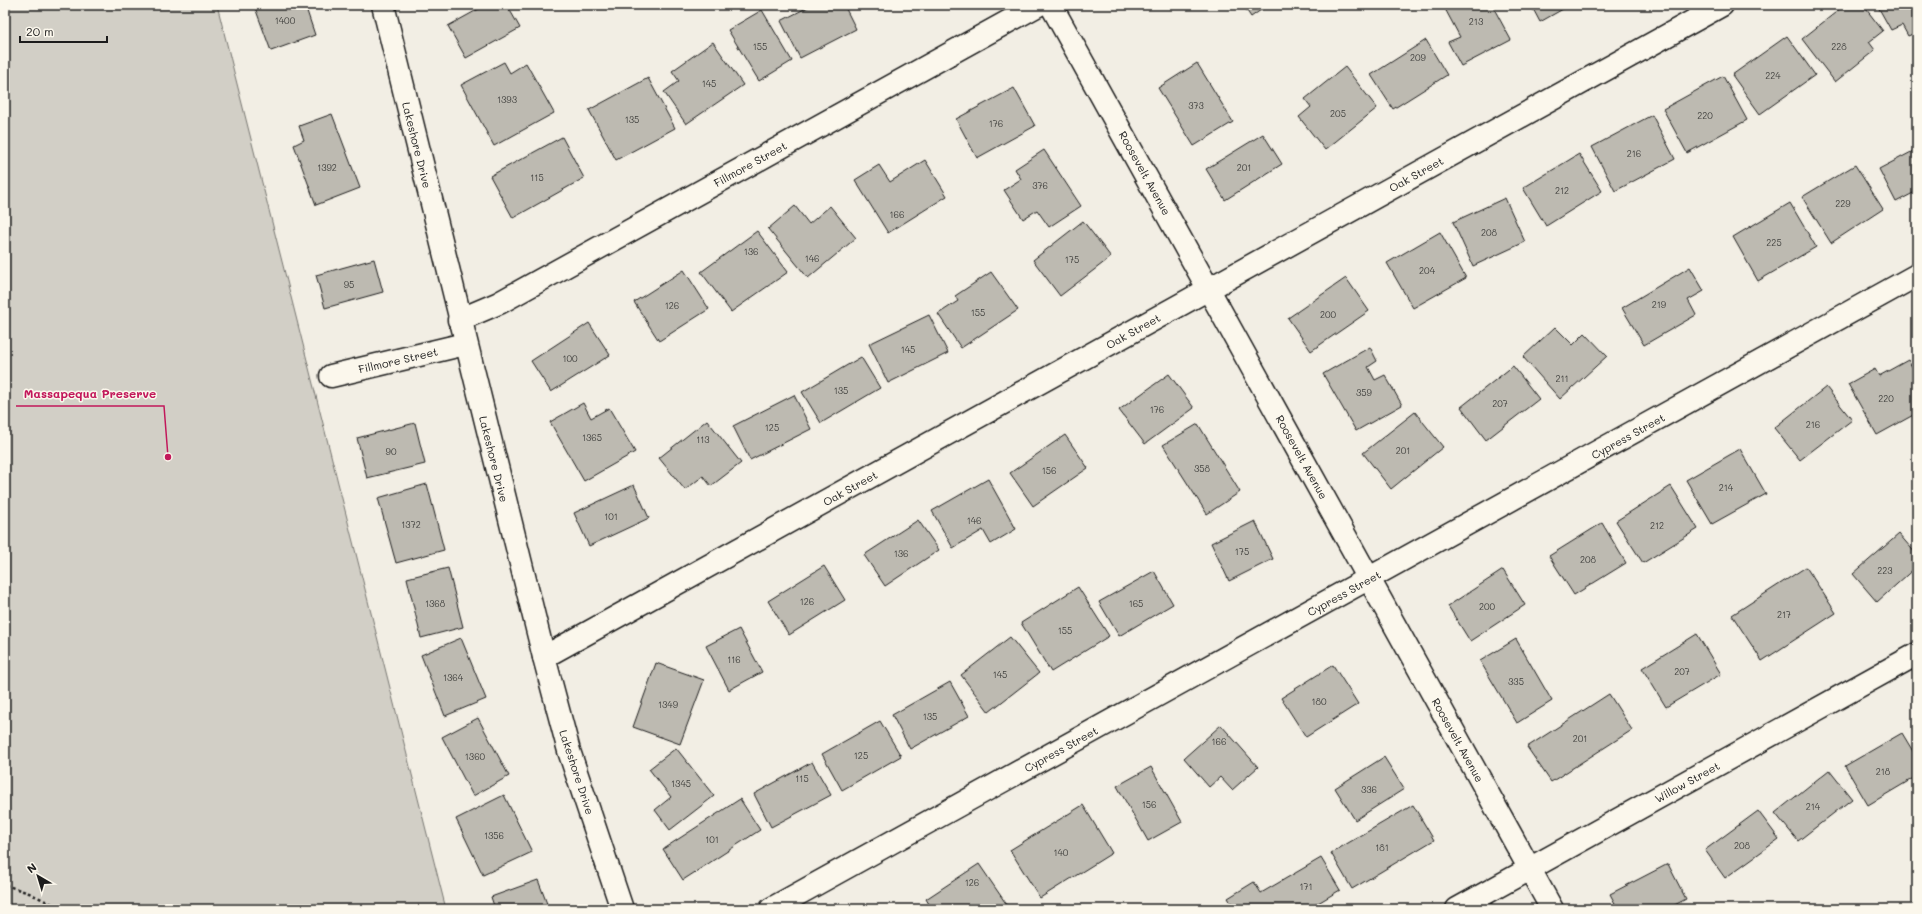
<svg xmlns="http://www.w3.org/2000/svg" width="1922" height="914" font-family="Mali,sans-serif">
  <rect width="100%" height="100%" fill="#f2eee4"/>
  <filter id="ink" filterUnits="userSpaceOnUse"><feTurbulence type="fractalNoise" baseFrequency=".025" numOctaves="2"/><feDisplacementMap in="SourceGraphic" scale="8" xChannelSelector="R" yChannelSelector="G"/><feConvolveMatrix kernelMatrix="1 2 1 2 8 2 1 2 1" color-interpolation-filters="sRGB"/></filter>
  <g filter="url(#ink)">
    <polygon fill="#d2cfc6" stroke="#777671" points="5,5 217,5 446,909 5,909"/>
    <g fill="#bdbab1" stroke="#1c1c1c">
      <polygon points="254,5 305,5 315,35 271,51"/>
      <polygon points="486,5 507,5 520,28 466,58 448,26"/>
      <polygon points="812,5 844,5 856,29 800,58 781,21"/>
      <polygon points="1243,5 1268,5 1251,17"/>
      <polygon points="1443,5 1492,5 1511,40 1461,66 1448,42 1460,37"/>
      <polygon points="1531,5 1570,5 1540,22"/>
      <polygon points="1845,5 1863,5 1883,31 1869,42 1875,50 1835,82 1802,39"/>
      <polygon points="1877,5 1917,5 1917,32 1908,36 1902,25 1891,30"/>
      <polygon points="762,10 792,61 759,81 728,30"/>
      <polygon points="1787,36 1815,75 1760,114 1732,75"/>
      <polygon points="1426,40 1447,75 1393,109 1371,75"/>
      <polygon points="713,42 743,85 686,124 664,92 679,81 672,71"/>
      <polygon points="504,62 510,73 526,63 554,113 494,146 461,85"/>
      <polygon points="1197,63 1233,122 1194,146 1158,88"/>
      <polygon points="1345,67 1377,108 1325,150 1299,117 1311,107 1305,99"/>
      <polygon points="1723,76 1747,120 1687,153 1663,109"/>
      <polygon points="648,78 675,128 616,160 589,110"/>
      <polygon points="1014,88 1035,126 977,158 956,119"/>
      <polygon points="332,114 360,188 316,205 294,145 304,140 299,126"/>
      <polygon points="1652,115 1675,159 1615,191 1592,147"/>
      <polygon points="1263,134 1282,164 1225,200 1206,169"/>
      <polygon points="562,137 584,178 513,218 490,176"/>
      <polygon points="1917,149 1917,191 1896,202 1879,169"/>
      <polygon points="1044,150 1081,206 1049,227 1037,210 1023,219 1004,190 1021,179 1015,169"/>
      <polygon points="1579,154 1602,191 1546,226 1523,188"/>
      <polygon points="925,160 947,196 888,233 855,180 879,165 890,182"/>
      <polygon points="1855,165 1883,209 1831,243 1802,197"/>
      <polygon points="1505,198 1525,242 1473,266 1453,222"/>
      <polygon points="1790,203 1816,247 1758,281 1733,237"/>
      <polygon points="795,206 809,224 830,206 856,238 808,278 768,229"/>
      <polygon points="1083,221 1111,257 1060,296 1033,260"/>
      <polygon points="757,231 788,272 731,312 701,272"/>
      <polygon points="1440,232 1466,278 1413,308 1387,263"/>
      <polygon points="374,259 383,292 325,308 316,275"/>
      <polygon points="1690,267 1704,291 1688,300 1696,315 1644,345 1622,308"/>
      <polygon points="684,270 709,309 659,341 634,302"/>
      <polygon points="991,272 1018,310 961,348 938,314 958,301 955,296"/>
      <polygon points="1346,278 1369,311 1311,351 1288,318"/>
      <polygon points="929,315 948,353 888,383 869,344"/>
      <polygon points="589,323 610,355 551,392 531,361"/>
      <polygon points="1555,327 1573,345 1585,333 1607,356 1560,399 1523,357"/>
      <polygon points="1370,347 1377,361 1368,367 1375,380 1385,375 1402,405 1356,431 1323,374"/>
      <polygon points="861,357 880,388 821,423 802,392"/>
      <polygon points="1908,360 1917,375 1917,413 1877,435 1848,384 1875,369 1879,376"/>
      <polygon points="1513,366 1539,399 1486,440 1461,407"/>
      <polygon points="1169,374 1194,408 1145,444 1119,410"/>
      <polygon points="1826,387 1852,420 1800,460 1774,428"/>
      <polygon points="794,395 811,429 750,460 733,426"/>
      <polygon points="583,403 591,418 609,408 635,452 584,481 550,422"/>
      <polygon points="1415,412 1443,447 1391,489 1363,453"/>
      <polygon points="707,420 741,463 711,486 703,476 685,490 659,458"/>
      <polygon points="415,423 425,464 367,478 357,438"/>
      <polygon points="1198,424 1240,492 1207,514 1163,445"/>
      <polygon points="1065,435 1088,468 1033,506 1010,473"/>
      <polygon points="1740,449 1766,494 1712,524 1686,480"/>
      <polygon points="988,479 1016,529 991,544 983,530 953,548 932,511"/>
      <polygon points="427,484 444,550 396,563 378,498"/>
      <polygon points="634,485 649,518 589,546 574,513"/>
      <polygon points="1671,486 1698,529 1643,563 1616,521"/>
      <polygon points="918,520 939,550 885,586 864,555"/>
      <polygon points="1255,521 1273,559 1229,581 1211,543"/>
      <polygon points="1602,523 1626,563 1574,595 1549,556"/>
      <polygon points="1899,534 1917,555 1917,566 1877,602 1853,574"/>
      <polygon points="824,566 845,600 789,635 768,601"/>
      <polygon points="1806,567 1836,613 1762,661 1732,615"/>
      <polygon points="448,568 463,627 421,638 407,578"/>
      <polygon points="1503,570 1525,605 1470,641 1448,606"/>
      <polygon points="1154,571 1173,604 1119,636 1099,602"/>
      <polygon points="1078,587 1109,636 1051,672 1021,623"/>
      <polygon points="739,629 762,672 729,690 706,646"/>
      <polygon points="1697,634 1721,674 1666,707 1642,668"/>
      <polygon points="1010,637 1039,673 989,712 961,675"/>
      <polygon points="461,638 486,699 445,716 421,655"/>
      <polygon points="1516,639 1552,701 1517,723 1480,661"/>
      <polygon points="656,663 704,680 680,744 633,727"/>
      <polygon points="1333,665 1358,704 1306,737 1281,698"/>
      <polygon points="950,682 969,716 910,749 892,715"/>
      <polygon points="1609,694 1632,730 1551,782 1527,747"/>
      <polygon points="478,718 509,776 473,796 442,737"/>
      <polygon points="880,721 901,756 842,790 822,754"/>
      <polygon points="1221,725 1258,767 1232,790 1220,777 1209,787 1184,758"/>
      <polygon points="1902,733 1917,758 1917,776 1868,805 1845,766"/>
      <polygon points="676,748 714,796 670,830 655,810 671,797 649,769"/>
      <polygon points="1384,757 1404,789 1355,820 1335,788"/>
      <polygon points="812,762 831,795 771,827 754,794"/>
      <polygon points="1151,767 1182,822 1148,841 1117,786"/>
      <polygon points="1829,770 1852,799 1798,841 1775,813"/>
      <polygon points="504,795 532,852 483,875 456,819"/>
      <polygon points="740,799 760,830 683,880 663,849"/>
      <polygon points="1083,805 1112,853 1040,898 1010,850"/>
      <polygon points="1413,805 1434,840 1352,889 1331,853"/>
      <polygon points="1758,811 1779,839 1725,878 1705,850"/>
      <polygon points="1321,858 1340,890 1308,909 1271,909 1270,907 1267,909 1235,909 1228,898 1254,882 1261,893"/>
      <polygon points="979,864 1007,905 1000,909 932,909 926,899"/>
      <polygon points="1668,864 1686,899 1667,909 1618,909 1610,894"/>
      <polygon points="538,880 549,909 495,909 491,897"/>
    </g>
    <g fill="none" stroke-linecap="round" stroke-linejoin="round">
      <g stroke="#1c1c1c" stroke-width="25">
        <g id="street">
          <polyline points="1051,5 1552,909"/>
          <polyline points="459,320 499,303 1038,5"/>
          <polyline points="331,376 465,344"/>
          <polyline points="544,657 1722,5"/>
          <polyline points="771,909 1917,275"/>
          <polyline points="1457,909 1917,654"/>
        </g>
      </g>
      <g stroke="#1c1c1c" stroke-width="25">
        <polyline id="secondary" points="383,5 544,657 569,751 622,909"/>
      </g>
      <polyline stroke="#1c1c1c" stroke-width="2.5" stroke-dasharray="3 3" stroke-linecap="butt" points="5,885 29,893 62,909"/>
      <use href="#street" stroke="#fbf7ec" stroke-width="22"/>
      <use href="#secondary" stroke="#fbf7ec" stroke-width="22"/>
    </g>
  </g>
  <g text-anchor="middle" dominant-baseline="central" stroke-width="3" stroke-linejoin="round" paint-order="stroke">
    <g font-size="9" fill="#444441">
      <text x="285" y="20">1400</text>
      <text x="1476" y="21">213</text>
      <text x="760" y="46">155</text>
      <text x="1839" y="46">228</text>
      <text x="1418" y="57">209</text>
      <text x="1773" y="75">224</text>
      <text x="709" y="83">145</text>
      <text x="507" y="99">1393</text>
      <text x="1196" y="105">373</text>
      <text x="1338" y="113">205</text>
      <text x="1705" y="115">220</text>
      <text x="632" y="119">135</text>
      <text x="996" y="123">176</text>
      <text x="1634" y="153">216</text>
      <text x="327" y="167">1392</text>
      <text x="1244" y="167">201</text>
      <text x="537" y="177">115</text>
      <text x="1040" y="185">376</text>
      <text x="1562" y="190">212</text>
      <text x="1843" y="203">229</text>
      <text x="897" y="214">166</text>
      <text x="1489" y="232">208</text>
      <text x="1774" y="242">225</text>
      <text x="751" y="251">136</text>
      <text x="812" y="258">146</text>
      <text x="1072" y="259">175</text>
      <text x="1427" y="270">204</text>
      <text x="349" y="284">95</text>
      <text x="1659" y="304">219</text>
      <text x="672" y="305">126</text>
      <text x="978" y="312">155</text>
      <text x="1328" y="314">200</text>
      <text x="908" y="349">145</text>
      <text x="570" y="358">100</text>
      <text x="1562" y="378">211</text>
      <text x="841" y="390">135</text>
      <text x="1364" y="392">359</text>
      <text x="1886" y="398">220</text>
      <text x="1500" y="403">207</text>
      <text x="1157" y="409">176</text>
      <text x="1813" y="424">216</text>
      <text x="772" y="427">125</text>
      <text x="592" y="437">1365</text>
      <text x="703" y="439">113</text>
      <text x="1403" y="450">201</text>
      <text x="391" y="451">90</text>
      <text x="1202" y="468">358</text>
      <text x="1049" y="470">156</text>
      <text x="1726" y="487">214</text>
      <text x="611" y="516">101</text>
      <text x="974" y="520">146</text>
      <text x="411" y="524">1372</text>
      <text x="1657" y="525">212</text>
      <text x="1242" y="551">175</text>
      <text x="901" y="553">136</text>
      <text x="1588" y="559">208</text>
      <text x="1885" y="570">223</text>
      <text x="807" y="601">126</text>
      <text x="435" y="603">1368</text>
      <text x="1136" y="603">165</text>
      <text x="1487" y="606">200</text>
      <text x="1784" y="614">217</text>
      <text x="1065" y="630">155</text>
      <text x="734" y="659">116</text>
      <text x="1682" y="671">207</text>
      <text x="1000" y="674">145</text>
      <text x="453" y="677">1364</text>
      <text x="1516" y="681">335</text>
      <text x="1319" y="701">180</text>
      <text x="668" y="704">1349</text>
      <text x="930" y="716">135</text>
      <text x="1580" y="738">201</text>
      <text x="1219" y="741">166</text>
      <text x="861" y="755">125</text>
      <text x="475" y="756">1360</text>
      <text x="1883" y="771">218</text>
      <text x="802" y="778">115</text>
      <text x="681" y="783">1345</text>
      <text x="1369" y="789">336</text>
      <text x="1149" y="804">156</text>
      <text x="1813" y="806">214</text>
      <text x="494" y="835">1356</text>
      <text x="712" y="839">101</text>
      <text x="1742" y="845">208</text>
      <text x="1382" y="847">181</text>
      <text x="1061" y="852">140</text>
      <text x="972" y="882">126</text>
      <text x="1306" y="886">171</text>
    </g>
    <g font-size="11" fill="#1c1c1c" stroke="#fbf7ec">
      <text transform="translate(417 145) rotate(76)">Lakeshore Drive</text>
      <text transform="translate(750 164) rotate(-29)">Fillmore Street</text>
      <text transform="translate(1145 173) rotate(61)">Roosevelt Avenue</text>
      <text transform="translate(1416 174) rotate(-29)">Oak Street</text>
      <text transform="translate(1133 331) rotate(-29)">Oak Street</text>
      <text transform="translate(398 360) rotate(-13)">Fillmore Street</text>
      <text transform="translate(1628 436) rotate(-29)">Cypress Street</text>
      <text transform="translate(1302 457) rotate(61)">Roosevelt Avenue</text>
      <text transform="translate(494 459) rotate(76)">Lakeshore Drive</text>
      <text transform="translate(850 488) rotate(-29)">Oak Street</text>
      <text transform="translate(1344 593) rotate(-29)">Cypress Street</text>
      <text transform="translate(1458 740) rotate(61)">Roosevelt Avenue</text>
      <text transform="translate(1061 749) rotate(-29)">Cypress Street</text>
      <text transform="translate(577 772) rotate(72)">Lakeshore Drive</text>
      <text transform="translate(1687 782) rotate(-29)">Willow Street</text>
    </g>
  </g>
  <path fill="none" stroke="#c2185b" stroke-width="1.5" d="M168 457L164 406H16"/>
  <circle fill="#c2185b" stroke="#fbf7ec" stroke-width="1.5" cx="168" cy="457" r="4"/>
  <g font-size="12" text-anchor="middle" font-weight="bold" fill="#c2185b" stroke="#fbf7ec" stroke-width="3" stroke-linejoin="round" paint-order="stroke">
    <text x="90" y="398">Massapequa Preserve</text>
  </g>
  <rect width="1922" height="914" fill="none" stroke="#fbf7ec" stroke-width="20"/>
  <rect x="10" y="10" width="1902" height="894" fill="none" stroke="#1c1c1c" stroke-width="1.5" filter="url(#ink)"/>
  <g transform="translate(38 876) rotate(322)" stroke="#fbf7ec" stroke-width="3" paint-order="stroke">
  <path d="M0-3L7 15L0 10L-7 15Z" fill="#1c1c1c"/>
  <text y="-6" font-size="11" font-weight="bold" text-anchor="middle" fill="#1c1c1c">N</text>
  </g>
  <path d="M20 36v6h87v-6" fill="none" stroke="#1c1c1c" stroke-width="2"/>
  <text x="26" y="36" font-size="12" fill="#1c1c1c" stroke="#fbf7ec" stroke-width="3" paint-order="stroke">20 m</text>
</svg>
